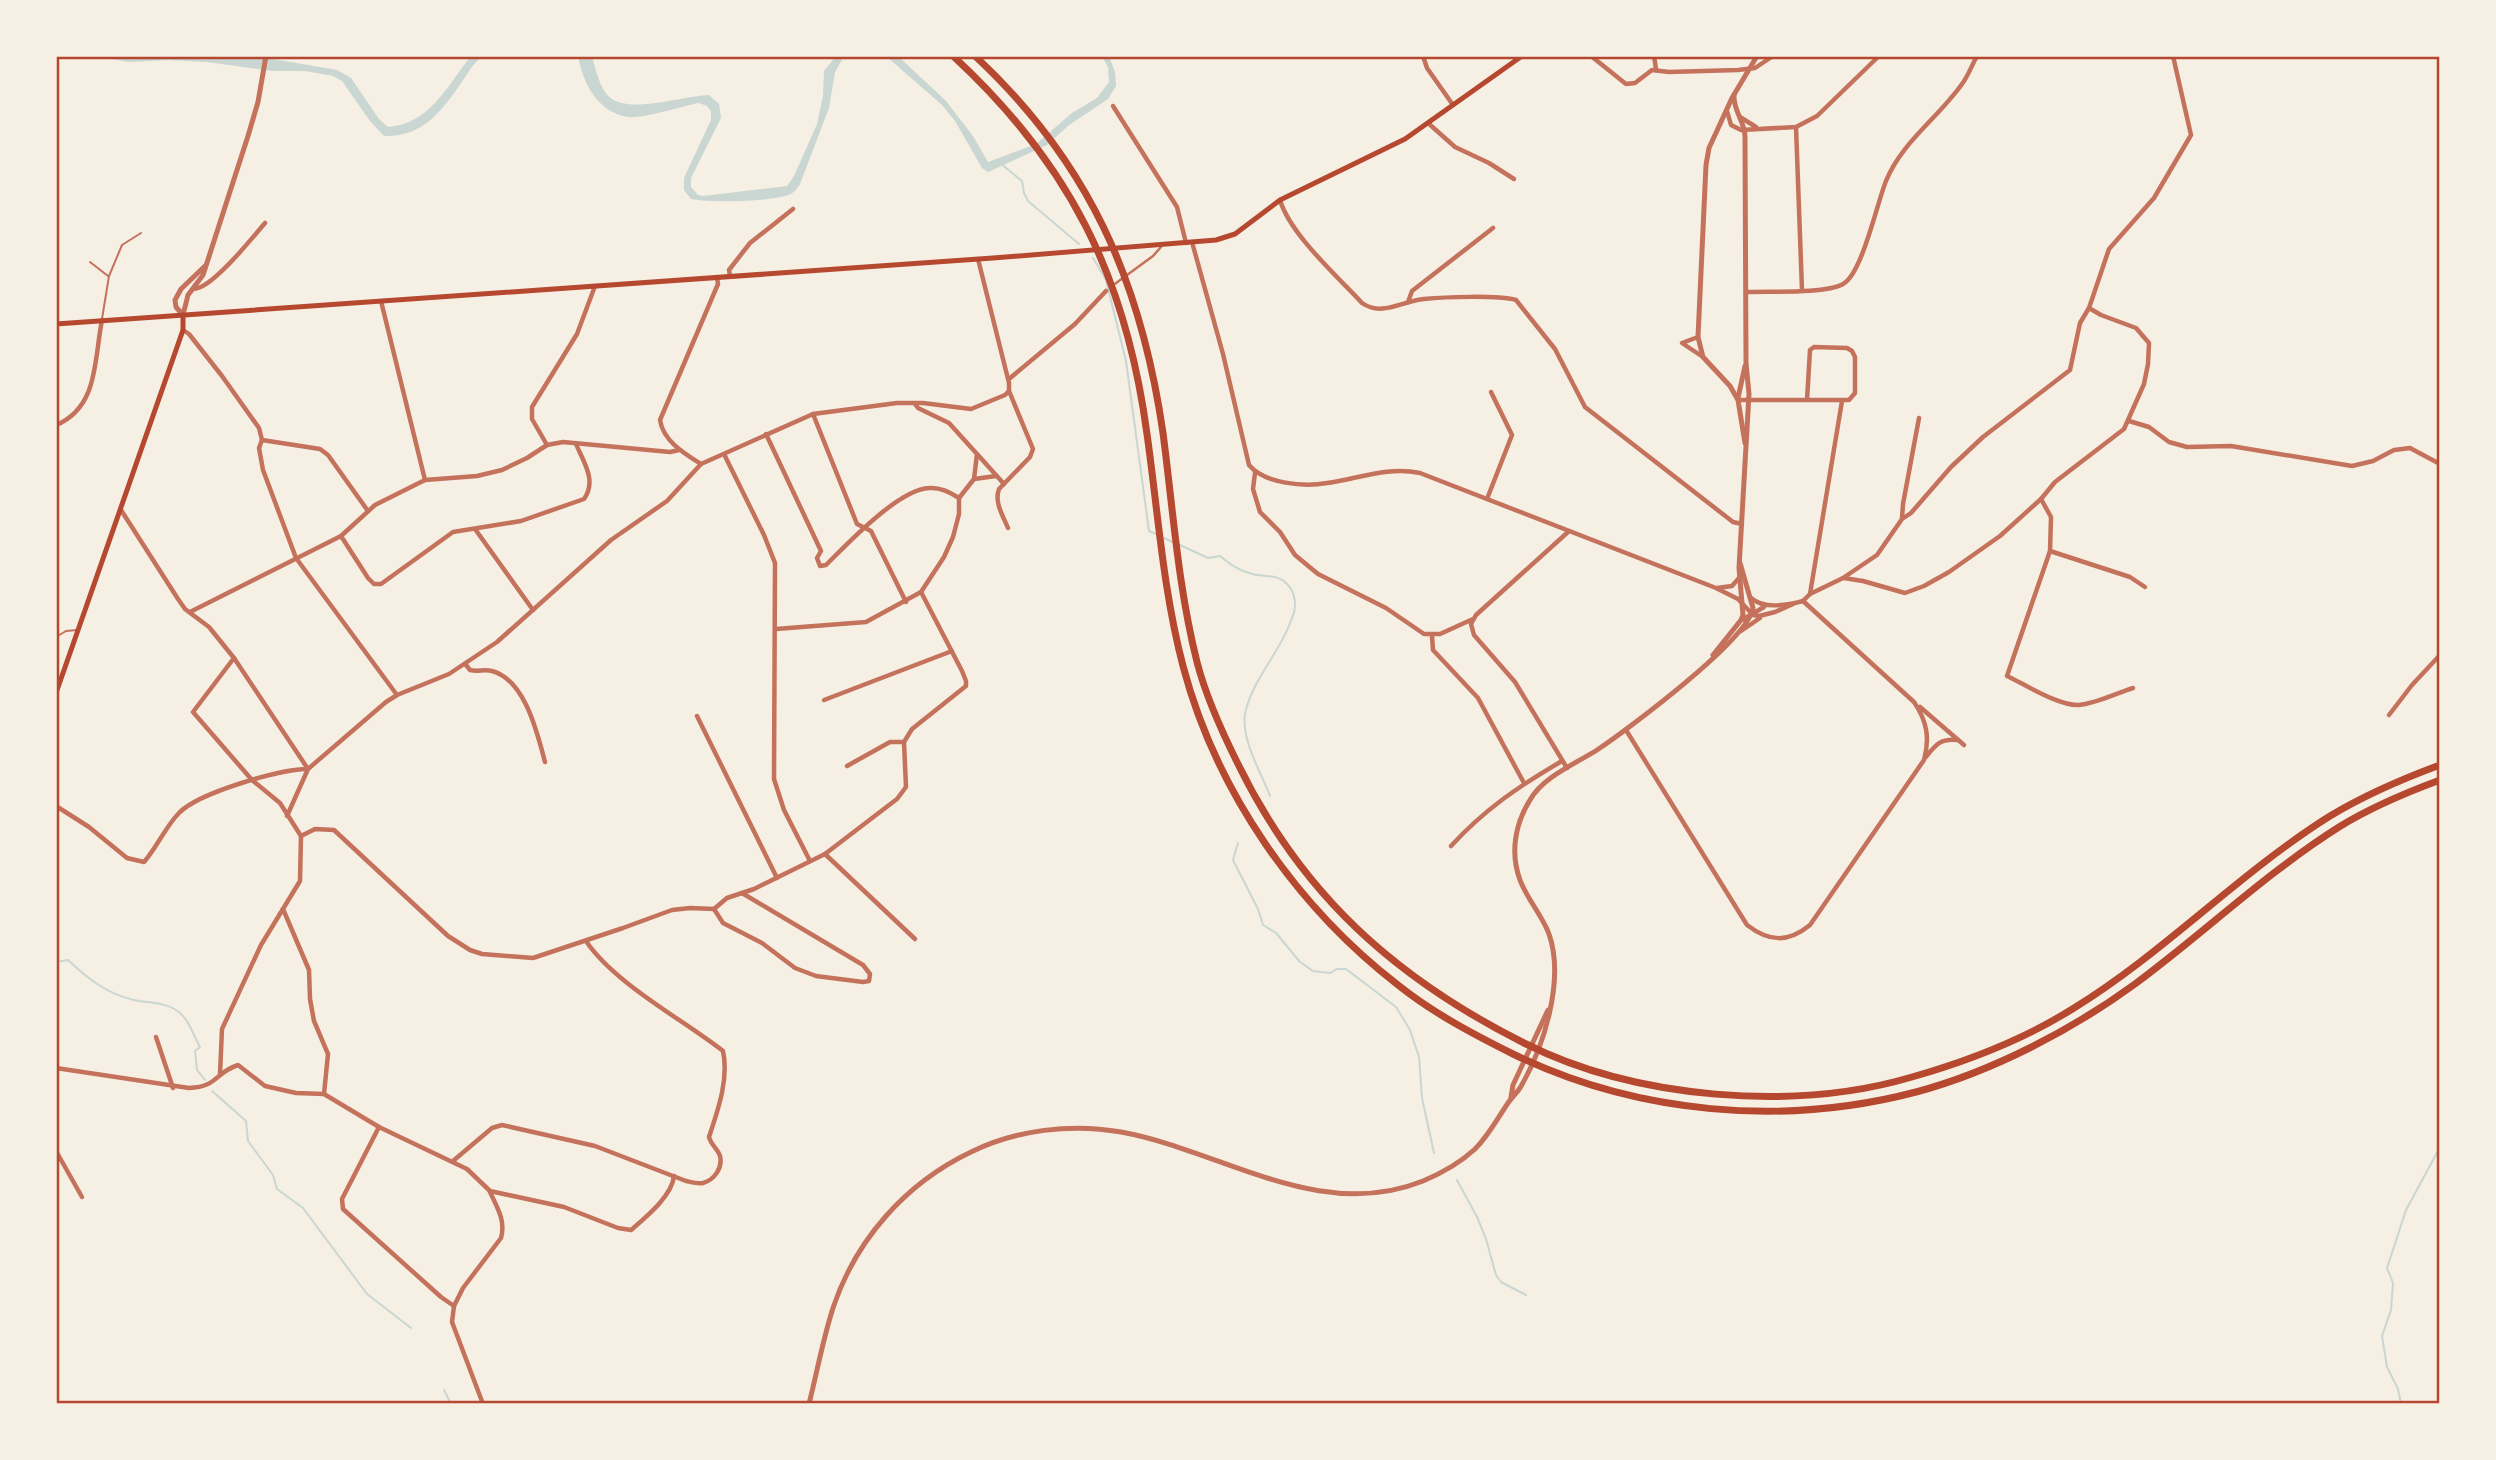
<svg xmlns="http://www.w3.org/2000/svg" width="2496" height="1460" font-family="'Noto Sans',sans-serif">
  <rect width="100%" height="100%" fill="#f6efe4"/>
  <g fill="#c9d6d2">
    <path d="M97 56H240L273 59 337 70 351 78 379 119 388 127C430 124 447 86 471 56H483C472 64 467 75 459 86 439 115 420 137 384 136L370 121 342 81 333 76 305 71H273L207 62 169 60 128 62Z"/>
    <path d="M578 56H592C596 70 600 91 612 99 633 113 683 96 709 95L719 104 721 118 691 178V187L698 195 703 196 787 186 794 176 817 124 823 96 824 71 836 56H844L835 72 829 108 800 184C797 189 794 193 788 195 768 202 712 203 691 199L684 190V178L711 120V111L707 106 699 103C682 106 642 119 628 117 597 112 583 83 578 56Z"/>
    <polygon points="886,56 898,56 946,101 973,136 988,162 1036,144 1072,113 1097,98 1109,82 1108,67 1102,56 1109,56 1115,72 1116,86 1108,99 1069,125 1047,145 988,172 982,168 955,121 942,105"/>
  </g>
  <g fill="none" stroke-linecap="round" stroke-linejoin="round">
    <g stroke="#c9d6d2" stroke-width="2">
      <polyline points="1001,164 1022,181 1024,193 1028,201 1079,244"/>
      <polyline points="1093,258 1106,280 1126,361 1149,531 1156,534"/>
      <polyline points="1164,538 1175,543"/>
      <path d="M1180 545 1208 558 1220 556C1230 564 1239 571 1252 574 1264 577 1278 574 1287 584 1296 593 1297 607 1292 618 1281 652 1252 679 1245 714 1241 740 1261 772 1270 796"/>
      <polyline points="1238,843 1233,860 1258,909 1263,925 1276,933 1300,962 1313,971 1330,973 1337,969 1346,969 1396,1007 1410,1030 1419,1057 1422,1098 1434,1153"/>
      <path d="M56 962 68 960C87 978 107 994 134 1000 148 1003 164 1002 176 1010 189 1018 193 1035 200 1047L195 1051 197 1070 205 1080"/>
      <polyline points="212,1091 246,1121 248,1141 273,1175 277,1189 303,1208 367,1294 411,1328"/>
      <polyline points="1457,1180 1477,1217 1486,1239 1496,1275 1501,1282 1526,1295"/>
      <polyline points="444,1390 450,1402"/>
      <polyline points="2401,1404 2398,1389 2387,1367 2382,1336 2391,1310 2393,1283 2387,1268 2406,1210 2440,1147"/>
    </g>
    <g stroke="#c5725c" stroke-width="2">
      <polyline points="90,262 108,276"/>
      <polyline points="102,319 109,276 122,245 141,233"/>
      <polyline points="56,637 66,631 77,630"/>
    </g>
    <polyline stroke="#c5725c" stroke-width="2.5" points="1112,286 1153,256 1161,247"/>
    <g stroke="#c5725c" stroke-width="4.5">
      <polyline points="1423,56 1427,68 1453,105"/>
      <polyline points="1591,56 1626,84 1635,83 1652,70 1669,72 1738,70 1755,68 1773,56"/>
      <polyline points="1654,56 1656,69"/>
      <polyline points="1113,106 1177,207 1186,243"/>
      <polyline points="1727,111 1731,125 1741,130 1796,127 1817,116 1879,56"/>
      <polyline points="1740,117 1756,127"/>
      <polyline points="1428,123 1455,147 1489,163 1514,179"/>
      <polyline points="1796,127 1802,290"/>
      <path d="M1280 200C1290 234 1337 276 1362 303 1382 317 1402 301 1424 299 1444 297 1497 295 1516 300L1555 349 1585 407 1733 522 1742 524"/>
      <path d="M1192 242 1223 354 1249 465C1265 484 1304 487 1327 483 1358 479 1387 466 1420 473L1716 588 1738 599 1753 615 1759 616 1775 612 1793 604"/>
      <polyline points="730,276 729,270 750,243 793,209"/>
      <path d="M717 277 718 284 660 420C663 441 685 454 701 464L813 414 897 403H923L971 409 1005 395 1009 391V383L978 259"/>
      <path d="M193 289C211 290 252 238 265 223"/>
      <path d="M1747 292C1769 291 1825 294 1843 284 1862 274 1877 203 1886 181 1901 143 1938 118 1962 84 1968 76 1972 65 1977 56"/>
      <polyline points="381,301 425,480"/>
      <polyline points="1408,302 1412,291 1493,228"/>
      <polyline points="183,330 189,334 222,376 259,428 262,440 259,448 263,470 296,558 397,695"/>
      <polyline points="1698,337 1682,343 1703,357"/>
      <polyline points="1009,379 1075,324 1106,291"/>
      <polyline points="1738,400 1849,400 1855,393 1855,357 1852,351 1847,348 1814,347 1810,350 1807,400"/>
      <polyline points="813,414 857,524 871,531 906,602"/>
      <polyline points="2129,421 2149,427 2169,442 2187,447 2231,446 2352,466 2373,461 2394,450 2410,448 2440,464"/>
      <path d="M56 425C99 407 94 359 102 320"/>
      <path d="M766 434 821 551 817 558 820 566 826 565C847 544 899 489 929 488 940 487 949 492 959 498"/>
      <polyline points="262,440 320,449 328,455 368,511"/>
      <polyline points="547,445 532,419 532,407 577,334 595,286"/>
      <polyline points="724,454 764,535 775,563 774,779 784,810 810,861"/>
      <polyline points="978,455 1004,484"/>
      <polyline points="1255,473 1253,489 1260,512 1280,532 1295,555 1318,574 1386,608 1424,634 1440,634 1473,619"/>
      <polyline points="974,479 996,476"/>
      <polyline points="1487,499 1512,435 1491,392"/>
      <path d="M2041 499 2051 517 2050 551 2007 676C2026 685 2059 706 2079 705 2095 704 2117 693 2133 688"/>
      <polyline points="121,510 178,599 185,609 209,627 234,658 308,769"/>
      <polyline points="1902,518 1903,504 1919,418"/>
      <path d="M1008 528C1003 516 994 502 999 489L1030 457 1033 449 1009 391"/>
      <polyline points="475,529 533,610"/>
      <path d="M341 536 368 578 374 584H381L453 532 521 521 584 499C597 481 584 463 576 444"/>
      <polyline points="2050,551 2130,577 2145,587"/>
      <polyline points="1844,578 1863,581 1905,593 1924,586 1949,572 2000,536 2041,499 2055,482 2124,429 2144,384 2148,364 2149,343 2136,328 2101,315 2089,308"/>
      <polyline points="1717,588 1732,586 1739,578"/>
      <polyline points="1810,594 1842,401"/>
      <path d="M1751 598C1764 610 1788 605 1803 601L1810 594 1843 578 1877 555 1902 519 1911 513 1951 467 1983 437 2070 370 2080 323 2089 308 2109 249 2154 198 2191 135 2173 56"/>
      <polyline points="190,612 341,536 375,505 425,480 477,476 502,470 527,458 547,445 563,442 670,452 679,450"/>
      <polyline points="1742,620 1764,607"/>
      <polyline points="776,629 866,622 921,592"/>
      <polyline points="1741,631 1760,618"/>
      <polyline points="1432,636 1433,650 1478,698 1524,783"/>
      <path d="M466 665 470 670C478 672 484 669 492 671 525 680 537 732 545 762"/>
      <polyline points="824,700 952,651"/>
      <polyline points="1920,707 1964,745"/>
      <polyline points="2389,715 2412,685 2440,655"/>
      <polyline points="697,716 777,878"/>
      <path d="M1626 730 1747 925C1769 942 1788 943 1810 925L1924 760C1930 738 1927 721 1914 702L1803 601"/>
      <path d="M1926 757C1936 744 1941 738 1958 740"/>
      <polyline points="847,766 890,742 904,742"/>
      <polyline points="1567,768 1515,682 1474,635 1471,624 1476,615 1568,532"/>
      <path d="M56 806 89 827 127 858 144 862C157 847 166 826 179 813 198 793 280 769 307 769"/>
      <polyline points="287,816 308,769 386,702 397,695 449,674 497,642 611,540 667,501 701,464"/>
      <polyline points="301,836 315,829 334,830 448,936 470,950 482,954 533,958 623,928 672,910 690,908 714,909"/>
      <path d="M1451 846C1485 809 1519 786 1562 761"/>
      <polyline points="825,854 915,939"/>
      <polyline points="283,909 309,970 310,999 314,1021 328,1054 324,1094"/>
      <polyline points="714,909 727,898 754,889 825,854 897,799 906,787 904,742 912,729 966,686 966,681 962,671 921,592 944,557 953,537 959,514 959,498 974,479 977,454 949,423 918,408 915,404"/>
      <polyline points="714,909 723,923 762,943 795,968 816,976 863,982 869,981 870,974 863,965 742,893"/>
      <polyline points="156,1037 173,1088"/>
      <path d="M56 1068 189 1088C218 1087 214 1073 238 1065L265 1086 296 1093 324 1094 379 1127 467 1169 490 1191 564 1207 618 1228 631 1230C646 1217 672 1196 674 1176"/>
      <polyline points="220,1074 222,1029 261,945 300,881 301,836 280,803 252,780 193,712 234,658"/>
      <polyline points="379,1127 342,1199 343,1209 441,1297 454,1306"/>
      <polyline points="56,1151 82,1197"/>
      <path d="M453 1161 492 1128 502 1125 595 1146 686 1181C691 1182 698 1184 703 1183 714 1180 723 1168 720 1156 718 1149 711 1145 709 1137 718 1110 729 1079 723 1051 682 1019 614 983 586 941"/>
      <path d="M483 1404 452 1322 454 1306 463 1288 501 1238C506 1221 497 1207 490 1192"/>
    </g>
    <g stroke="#c5725c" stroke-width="5">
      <polyline points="205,266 181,289 175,300 176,307 183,315 188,295 203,275 248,136 258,102 266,56"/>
      <polyline points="1738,398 1745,366"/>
      <polyline points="1745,443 1738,400 1730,386 1703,357 1698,337 1706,165 1709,148 1732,98 1757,56"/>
      <path d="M1713 655 1741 620 1743 615 1739 568 1749 394 1746 363 1745 137C1745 121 1733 111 1734 95"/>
      <polyline points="1511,1097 1513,1085 1548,1010"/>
      <path d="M809 1404C817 1372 823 1339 833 1308 856 1239 906 1183 971 1152 1016 1130 1071 1123 1121 1132 1221 1150 1319 1223 1423 1181 1442 1173 1460 1163 1475 1149 1488 1136 1496 1121 1506 1106 1510 1099 1516 1094 1520 1088 1544 1047 1565 980 1549 934 1542 915 1527 899 1520 880 1510 853 1515 824 1530 800 1543 777 1575 764 1597 750 1627 730 1749 639 1753 608L1740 563"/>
    </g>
    <g stroke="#b5482f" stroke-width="5">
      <polyline points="56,324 993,258 1216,240 1235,234 1280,200 1405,139 1522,56"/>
      <polyline points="56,693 183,330 183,315"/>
    </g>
    <g stroke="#b5482f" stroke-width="7">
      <path d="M953 56C1070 164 1126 277 1147 434 1158 512 1163 590 1183 666 1216 791 1296 906 1398 985 1433 1013 1473 1034 1513 1054 1636 1114 1783 1127 1916 1092 1991 1072 2072 1030 2135 984 2204 933 2266 873 2339 827 2371 807 2405 793 2440 780"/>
      <path d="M975 56C1089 162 1141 281 1163 433 1173 509 1178 587 1197 662 1206 697 1222 732 1238 764 1302 895 1395 978 1524 1043 1635 1099 1794 1112 1912 1077 1968 1061 2025 1039 2074 1008 2165 952 2239 873 2330 816 2365 795 2402 779 2440 765"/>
    </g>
  </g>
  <rect width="2496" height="1460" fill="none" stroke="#f6efe4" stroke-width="116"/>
  <rect x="58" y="58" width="2380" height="1344" fill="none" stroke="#b5482f" stroke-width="2.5"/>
</svg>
